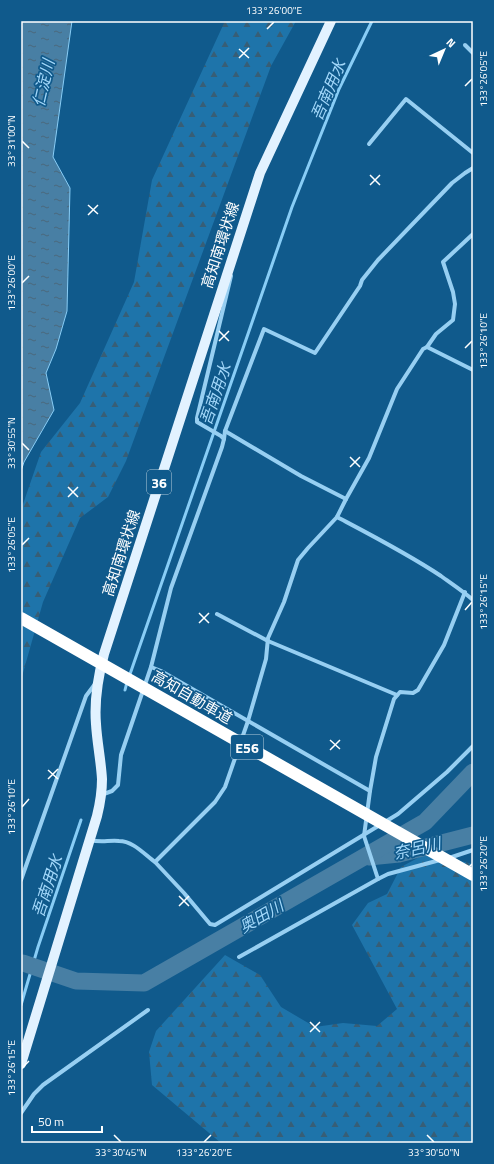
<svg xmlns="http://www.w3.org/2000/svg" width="494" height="1164" font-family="'Titillium Web','Noto Sans JP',sans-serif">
  <defs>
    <pattern id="forest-firs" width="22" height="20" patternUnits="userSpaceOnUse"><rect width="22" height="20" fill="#1e74aa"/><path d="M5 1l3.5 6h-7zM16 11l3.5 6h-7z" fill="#375e76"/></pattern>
    <pattern id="water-ripples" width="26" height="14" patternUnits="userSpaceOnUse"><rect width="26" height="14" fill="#487fa4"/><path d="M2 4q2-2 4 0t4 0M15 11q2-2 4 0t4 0" fill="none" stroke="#4a687c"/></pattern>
  </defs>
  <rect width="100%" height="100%" fill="#105a8c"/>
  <g fill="url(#forest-firs)">
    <polygon points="225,21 296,21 271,66 126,461 108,497 80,518 43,602 21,680 21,510 41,452 80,403 134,282 152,180"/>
    <polygon points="427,853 473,864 473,1143 221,1143 152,1085 149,1052 156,1031 225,955 260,975 281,1007 315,1027 343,1023 377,1026 397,1009 352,925 368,903 387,894 401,867"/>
  </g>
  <polygon fill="url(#water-ripples)" stroke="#88cdf6" points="21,21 72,21 53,157 70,188 67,311 56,349 46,373 54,410 24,462 21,471"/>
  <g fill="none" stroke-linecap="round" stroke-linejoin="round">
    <g stroke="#88cdf6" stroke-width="3">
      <polyline points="129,677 292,207 339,89 372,21"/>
      <polyline points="125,690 127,682"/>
      <polyline points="21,1005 38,947 81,820"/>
    </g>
    <g stroke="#487fa4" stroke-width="17">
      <polyline points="369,857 399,854 473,835"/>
      <polyline points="23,963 76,981 144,983 425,822 473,772"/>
    </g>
    <g stroke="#97cff2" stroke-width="4">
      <polyline points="465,45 473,53"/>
      <polyline points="369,144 406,99 473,153"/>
      <polyline points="427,347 473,370"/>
      <polyline points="225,431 301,476 346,499"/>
      <polyline points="224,439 225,431 264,329 315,353 360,286 362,280 378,260 452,183 465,173 473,168"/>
      <path d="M337 517C373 536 408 554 441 576 452 584 463 591 473 600"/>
      <polyline points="217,614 268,641 397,695"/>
      <polyline points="151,667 161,671 370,791"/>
      <polyline points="101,795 112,791 118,785 121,755 151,667 171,588 222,447 224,439 221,436 197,422 197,418 231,276"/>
      <path d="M90 840C102 843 108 840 119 841 133 841 144 854 155 862L215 802 225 787 248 721 266 659 268 638 284 602 298 560 308 548 337 517 346 499 369 458 397 389 423 349 427 347 436 334 453 320 455 304 453 292 443 262 473 234"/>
      <polyline points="449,858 473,850"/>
      <polyline points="155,862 184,893 210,924 215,925 398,814 447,772 473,746"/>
      <polyline points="378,879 364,836 370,791 376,757 394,699 400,692 413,693 418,690 444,645 465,592"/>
      <polyline points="21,880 86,696 95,684"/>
      <polyline points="239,957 378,879 388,874 440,860"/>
      <polyline points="21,1113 34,1094 43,1085 148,1010"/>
    </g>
    <path stroke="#e2f2ff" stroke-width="10" d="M21 1064 97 816C100 804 102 792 102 779 101 761 97 742 96 724 94 700 98 677 104 654L260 173 331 21"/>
    <polyline stroke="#fff" stroke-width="12" points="21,618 473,875"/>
  </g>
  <path fill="none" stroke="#fff" stroke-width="1.5" d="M267 29 274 22M239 49 249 58M239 58 249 48M465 86 472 79M22 141 29 148M370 175 380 185M370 185 380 175M88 205 98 214M88 215 98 205M22 283 29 276M219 331 229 341M219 341 229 331M465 348 472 341M22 443 29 450M350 457 360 467M350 467 360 457M68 487 78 497M68 497 78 487M22 545 29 538M465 610 472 602M199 613 209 623M199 623 209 613M330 740 340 749M330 750 340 740M48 770 58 779M48 779 58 769M22 807 29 799M465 871 472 864M179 896 189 906M179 906 189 896M310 1022 320 1032M310 1032 320 1022M22 1068 29 1061M114 1135 121 1142M427 1135 434 1142M204 1142 211 1135"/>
  <g text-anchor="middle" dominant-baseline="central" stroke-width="3.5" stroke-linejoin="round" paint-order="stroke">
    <g fill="#105a8c" stroke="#b7cedc" stroke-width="1">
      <rect x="147" y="470" width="24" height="24" rx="3"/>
      <rect x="231" y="735" width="32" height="24" rx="3"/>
    </g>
    <g font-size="14" font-weight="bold" fill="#fff">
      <text x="159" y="482">36</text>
      <text x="247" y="747">E56</text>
    </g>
    <g font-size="15" fill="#fff" stroke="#105a8c">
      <text transform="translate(220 245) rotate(-72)">高知南環状線</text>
      <text transform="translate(121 553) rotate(-72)">高知南環状線</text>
      <text transform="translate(192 697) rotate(30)">高知自動車道</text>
    </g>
    <g font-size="16" font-style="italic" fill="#a3d8fa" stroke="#105a8c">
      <text transform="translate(43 83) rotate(-77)">仁淀川</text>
      <text transform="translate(328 90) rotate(-67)">吾南用水</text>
      <text transform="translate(215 394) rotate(-71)">吾南用水</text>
      <text transform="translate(417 848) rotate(-13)">奈呂川</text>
      <text transform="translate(47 886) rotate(-72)">吾南用水</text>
      <text transform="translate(261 916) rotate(-30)">奥田川</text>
    </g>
  </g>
  <rect width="494" height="1164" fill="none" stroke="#105a8c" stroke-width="44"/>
  <g transform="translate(444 50) rotate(44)" stroke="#105a8c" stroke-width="3" paint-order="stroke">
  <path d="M0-3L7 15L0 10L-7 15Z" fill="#ffffff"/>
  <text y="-6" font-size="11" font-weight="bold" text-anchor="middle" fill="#ffffff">N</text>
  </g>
  <path d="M32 1126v6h70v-6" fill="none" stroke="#ffffff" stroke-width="2"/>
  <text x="38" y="1126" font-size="12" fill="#ffffff" stroke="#105a8c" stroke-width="3" paint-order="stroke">50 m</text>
  <rect x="22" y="22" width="450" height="1120" fill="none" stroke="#fff" stroke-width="1.5"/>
  <g font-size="10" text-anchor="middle" fill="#fff">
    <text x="274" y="14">133°26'00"E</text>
    <text transform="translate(483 79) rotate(-90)" y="4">133°26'05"E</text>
    <text transform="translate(11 141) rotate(-90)" y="4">33°31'00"N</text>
    <text transform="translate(11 283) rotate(-90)" y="4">133°26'00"E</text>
    <text transform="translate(483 341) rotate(-90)" y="4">133°26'10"E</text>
    <text transform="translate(11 443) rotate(-90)" y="4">33°30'55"N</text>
    <text transform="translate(11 545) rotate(-90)" y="4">133°26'05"E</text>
    <text transform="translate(483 602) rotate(-90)" y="4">133°26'15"E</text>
    <text transform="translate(11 807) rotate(-90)" y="4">133°26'10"E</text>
    <text transform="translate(483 864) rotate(-90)" y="4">133°26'20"E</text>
    <text transform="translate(11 1068) rotate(-90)" y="4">133°26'15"E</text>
    <text x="121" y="1156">33°30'45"N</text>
    <text x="204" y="1156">133°26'20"E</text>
    <text x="434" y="1156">33°30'50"N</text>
  </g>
</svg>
